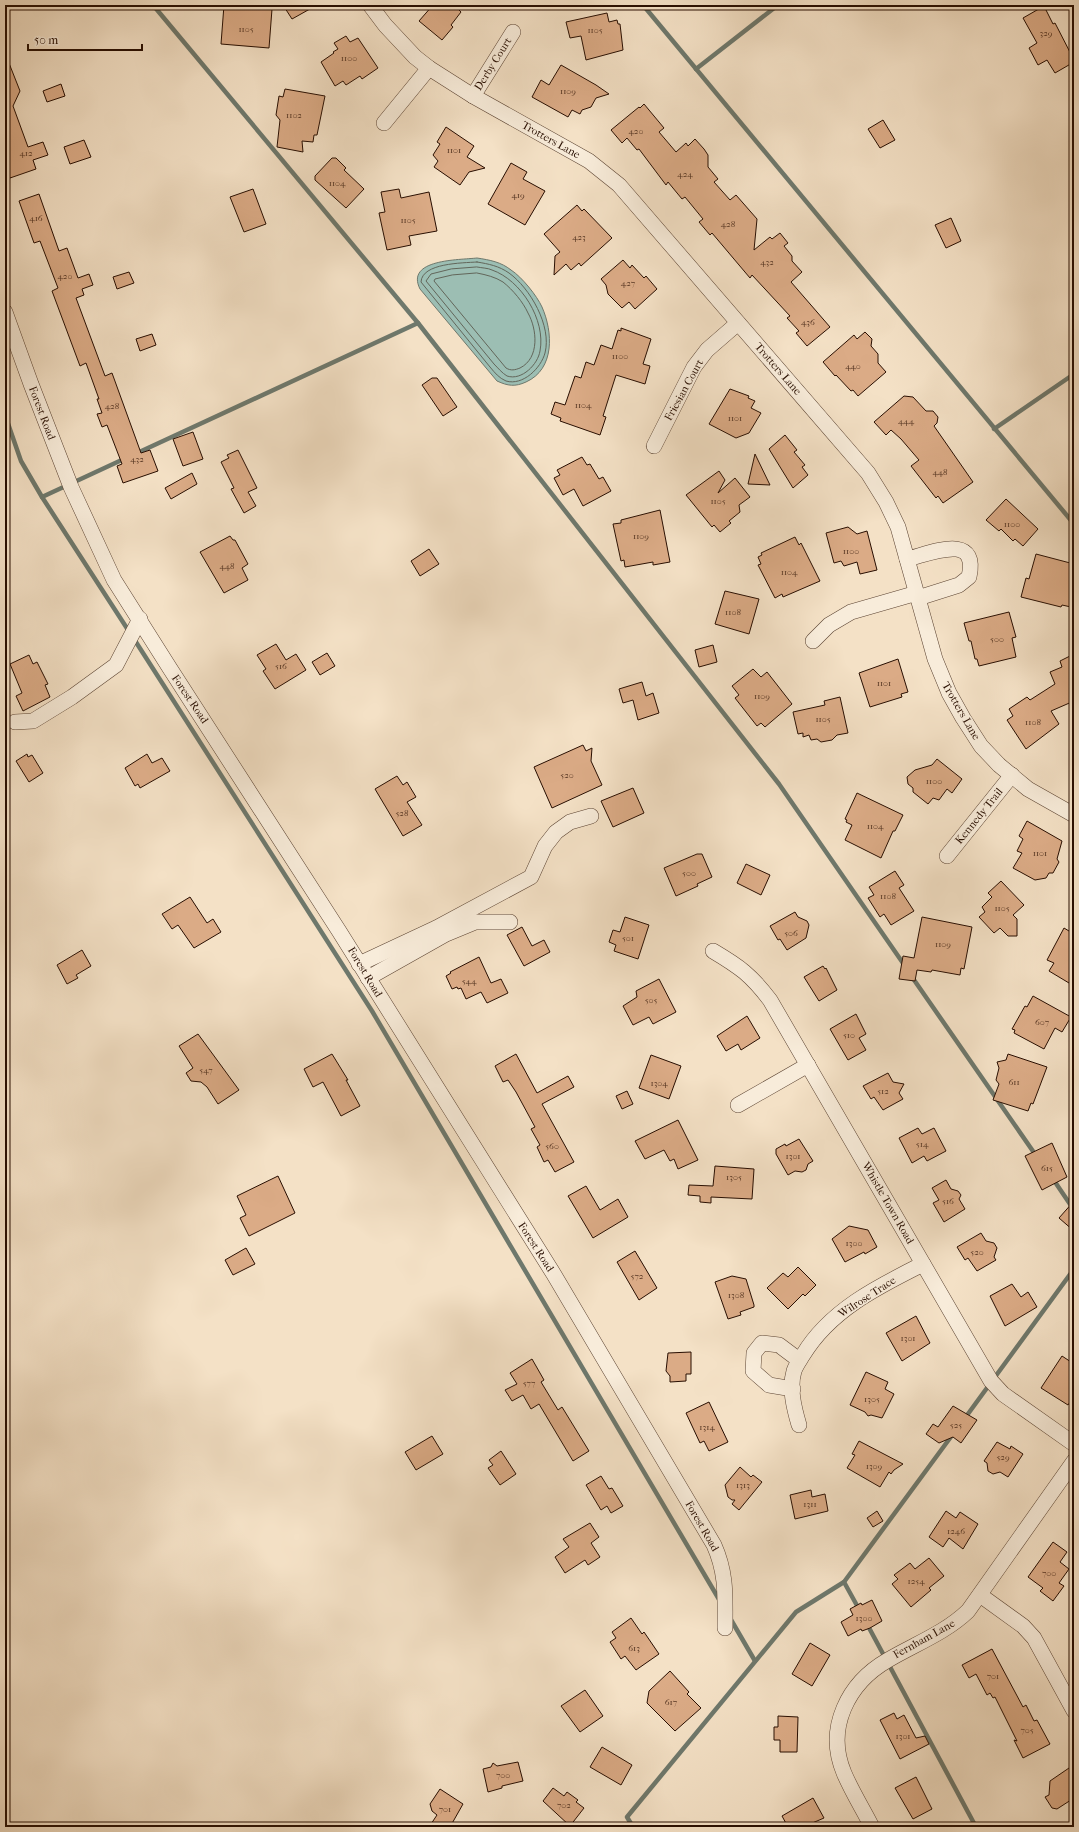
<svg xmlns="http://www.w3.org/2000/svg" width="1079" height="1832" font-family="'IM FELL French Canon',serif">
  <rect width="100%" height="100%" fill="#f4e1c6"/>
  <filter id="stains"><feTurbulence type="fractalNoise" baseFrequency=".005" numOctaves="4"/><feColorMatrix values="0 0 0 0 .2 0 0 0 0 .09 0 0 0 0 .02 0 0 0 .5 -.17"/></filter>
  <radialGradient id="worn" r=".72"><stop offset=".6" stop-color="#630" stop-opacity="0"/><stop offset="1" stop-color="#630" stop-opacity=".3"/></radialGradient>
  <path fill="#9cbeb3" stroke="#6e786c" d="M477 258C490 260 501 262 511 270 522 277 537 296 542 307 553 332 555 369 526 382 515 387 508 386 497 381L420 289C405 259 459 260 477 258Z"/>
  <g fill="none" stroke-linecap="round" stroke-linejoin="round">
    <g stroke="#62665a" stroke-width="1">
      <path d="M477 262C489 264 499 266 509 273 530 288 552 326 545 353 541 368 523 386 506 381 499 378 495 373 490 367L421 282C422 263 462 263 477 262Z"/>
      <path d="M477 267C482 268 488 268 492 270 521 280 546 320 540 351 538 364 522 381 507 376 502 373 498 368 494 364L426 281 431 274 451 269Z"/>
      <path d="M477 273C487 275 495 277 503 282 513 290 523 302 528 313 537 329 540 358 520 368 515 370 511 371 506 368L434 281 435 279 452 275Z"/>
    </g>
    <g stroke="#6e786c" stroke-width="4.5">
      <polyline points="153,5 418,323 779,784 905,966"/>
      <polyline points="643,5 1074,524"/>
      <polyline points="696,69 778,5"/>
      <polyline points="5,415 21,461 42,497 130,633"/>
      <polyline points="994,429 1074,374"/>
      <polyline points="135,454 418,323"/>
      <polyline points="42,497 126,458"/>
      <polyline points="134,639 372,1011 720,1601"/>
      <polyline points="912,977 1037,1157"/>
      <polyline points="1053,1179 1074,1210"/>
      <polyline points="965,1418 1074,1269"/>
      <polyline points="844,1582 860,1611"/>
      <polyline points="730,1618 755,1661"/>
      <polyline points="867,1624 976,1827"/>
      <polyline points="633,1827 627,1817 796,1612 844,1582 953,1434"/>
    </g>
  </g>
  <g fill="#dbab86" stroke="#280e01">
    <polygon points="224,5 243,5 272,9 269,48 221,44"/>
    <polygon points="283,5 317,5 292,19"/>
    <polygon points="433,5 464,5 459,10 461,12 451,25 453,27 442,40 419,21"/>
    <polygon points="1044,6 1053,24 1055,23 1074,60 1074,62 1055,73 1047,60 1038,65 1029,48 1037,43 1023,18"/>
    <polygon points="607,13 609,22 617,20 618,24 620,24 623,50 586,60 581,36 570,38 566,22"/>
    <polygon points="346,36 350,42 358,38 378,68 362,79 360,76 346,85 343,81 335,86 321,62 334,53 333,52 338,49 334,43"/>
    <polygon points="5,53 20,91 13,106 28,147 43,142 48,155 33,160 36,169 10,178 5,165 9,163 5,152"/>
    <polygon points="561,65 596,85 609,94 596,98 591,107 582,110 580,114 572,110 568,117 532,97 541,80 549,85"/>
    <polygon points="61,84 65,96 47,102 43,91"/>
    <polygon points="285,89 325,96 317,135 314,135 313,142 302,141 303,152 277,147 280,120 276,115 279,96 283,97"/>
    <polygon points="644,104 664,128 659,132 676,152 686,143 688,146 695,139 704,149 708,155 708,167 718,179 714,182 730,200 736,195 757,219 754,250 770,237 772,239 780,233 788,243 784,246 792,256 792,261 802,272 791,282 830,327 807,346 796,333 799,331 787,318 790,316 752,275 750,278 712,233 710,235 699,222 703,219 685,197 682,199 668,182 666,185 639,149 637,150 627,138 622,143 611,130 639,107 640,108"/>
    <polygon points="883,120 895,140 880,148 868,129"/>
    <polygon points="446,127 474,146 467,157 485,168 469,172 460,185 434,167 438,161 433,155 440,144 437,142"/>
    <polygon points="84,140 91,157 70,164 64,147"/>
    <polygon points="332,158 336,158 346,168 344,170 364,189 346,208 315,180 315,176"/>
    <polygon points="511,163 527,172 523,179 545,191 525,225 488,204"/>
    <polygon points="253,189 266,224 244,232 230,197"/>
    <polygon points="399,189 401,198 429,192 437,231 409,236 411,245 387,250 379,213 385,212 381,192"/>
    <polygon points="39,194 59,251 67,248 78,278 89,274 93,285 82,289 84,295 76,298 105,376 112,373 141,453 150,450 158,471 123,483 117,466 122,464 107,425 102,427 97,414 102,413 97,399 99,399 86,363 80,366 52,291 58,288 40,241 34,243 19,201"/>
    <polygon points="577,205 582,211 584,209 612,238 581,266 579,263 571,270 566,264 554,275 555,256 560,252 544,234"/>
    <polygon points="951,218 961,241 946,248 935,225"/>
    <polygon points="623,260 630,268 632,265 644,278 646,276 657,289 635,309 629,302 622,308 608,294 606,285 601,279"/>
    <polygon points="129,272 134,283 117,289 113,277"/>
    <polygon points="621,328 651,339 643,364 650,366 645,384 616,375 603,416 606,417 600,435 560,421 561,418 551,414 555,402 565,405 575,376 581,378 586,362 594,365 601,345 612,349 618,330 621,331"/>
    <polygon points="865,332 872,339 871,346 878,354 878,363 886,372 858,396 853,390 851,391 836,375 835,376 823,362 854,335 857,339"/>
    <polygon points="152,334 156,345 140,351 136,339"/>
    <polygon points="432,378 437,378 457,407 443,416 422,385"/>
    <polygon points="730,389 749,396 748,398 755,401 751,408 761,413 749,433 736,438 709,424"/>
    <polygon points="904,396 913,397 926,411 933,411 938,417 937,423 934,426 973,482 943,503 938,496 936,498 911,466 919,460 901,439 891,430 886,435 874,422"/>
    <polygon points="193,432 203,459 183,466 173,439"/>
    <polygon points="785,435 797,450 794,452 805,465 802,467 808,475 793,488 769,449"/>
    <polygon points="238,450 257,488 248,492 256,506 244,513 231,489 234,488 221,462 229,458 227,455"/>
    <polygon points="755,454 770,485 748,484"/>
    <polygon points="582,457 587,465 590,464 599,479 603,477 611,491 583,506 574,489 563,495 554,478 560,475 557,470"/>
    <polygon points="719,471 725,480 718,493 735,478 750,497 739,505 740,512 729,521 731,523 720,532 714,525 712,527 686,495"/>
    <polygon points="192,473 197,484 171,499 165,488"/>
    <polygon points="1006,499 1038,529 1023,546 1015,539 1013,541 1001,529 999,531 986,520"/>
    <polygon points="660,510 670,562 653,565 653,562 625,567 624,560 621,561 613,524 621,523 621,520"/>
    <polygon points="848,527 857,534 867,531 877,570 860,574 857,562 844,566 841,561 834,563 826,533"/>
    <polygon points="230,536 233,540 235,540 248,564 242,568 248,580 224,593 200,552"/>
    <polygon points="795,537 799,545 801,543 820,581 783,597 782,594 775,598 758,565 761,564 758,557 762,555 761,553"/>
    <polygon points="429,549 439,564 420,576 411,561"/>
    <polygon points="1036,554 1074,564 1071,577 1074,577 1074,596 1071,607 1062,605 1061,607 1021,597 1026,578 1029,579"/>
    <polygon points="725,591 759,599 749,634 715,624"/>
    <polygon points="1009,612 1016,637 1012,638 1016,657 979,666 977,659 975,659 971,641 969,641 964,623"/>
    <polygon points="276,644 286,660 296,654 306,670 275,689 263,671 266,669 257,655"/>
    <polygon points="713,645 717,662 699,667 695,650"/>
    <polygon points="327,653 335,666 320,675 312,662"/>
    <polygon points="1074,654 1074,701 1051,711 1059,724 1026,749 1007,720 1013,716 1009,709 1027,697 1030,700 1055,684 1050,672 1062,667 1060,661"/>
    <polygon points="29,655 33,664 37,662 48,684 45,685 50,697 23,711 16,696 22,693 10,664"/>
    <polygon points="898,659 908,692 901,694 902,697 870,707 859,673"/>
    <polygon points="753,669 761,677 767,672 792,704 765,727 761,723 757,726 735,698 739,695 732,686"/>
    <polygon points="642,682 646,696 653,693 659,713 638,720 633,700 623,703 619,689"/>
    <polygon points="840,697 848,733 837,735 832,740 821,742 817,739 811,740 809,735 803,737 803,733 798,734 793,712 825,705 824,701"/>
    <polygon points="583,745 586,751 592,748 591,761 602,785 552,808 534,767"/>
    <polygon points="27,754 28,757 32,755 43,773 29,782 16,761"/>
    <polygon points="147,754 152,763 162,758 170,771 140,788 138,784 135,786 125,768"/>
    <polygon points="937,759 962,779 952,793 947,789 939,800 933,798 928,804 913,792 913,788 908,784 907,777 915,770 932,765"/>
    <polygon points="397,776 403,785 407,782 416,797 407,802 422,825 403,836 375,789"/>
    <polygon points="633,788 644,813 613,827 601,801"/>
    <polygon points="857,793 903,815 895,831 893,831 881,858 845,840 852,825 846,822 847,820 845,819"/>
    <polygon points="1027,821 1062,841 1057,859 1059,862 1053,873 1049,873 1046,878 1035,880 1013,868 1022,853 1017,851 1023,839 1019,836"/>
    <polygon points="697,854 702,854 712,877 697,884 698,886 676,896 664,868"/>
    <polygon points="746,864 770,875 761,895 737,883"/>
    <polygon points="895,871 904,885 899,888 914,911 891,925 884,914 880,917 868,898 874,895 869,887"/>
    <polygon points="1001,881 1024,905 1013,915 1017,919 1017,936 1008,936 1000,928 994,933 979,917 985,912 982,907 992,897 988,893"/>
    <polygon points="190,897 207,923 213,919 221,932 194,948 178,925 172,929 162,914"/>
    <polygon points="795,912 798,917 807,921 809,925 806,938 787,950 780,939 778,940 770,926"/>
    <polygon points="625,917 649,925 638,959 614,951 616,945 609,942 613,930 620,932"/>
    <polygon points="922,917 972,927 964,969 961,968 960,975 932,970 931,972 917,970 915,981 899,979 903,956 914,958"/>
    <polygon points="522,927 532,946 544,940 550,952 524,966 507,935"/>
    <polygon points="1064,928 1074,934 1074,986 1049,971 1054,963 1047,960"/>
    <polygon points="82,950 91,966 76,975 78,978 67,984 57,965"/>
    <polygon points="479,957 491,983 501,979 508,993 487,1003 481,992 466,999 461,988 458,989 457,987 452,989 446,976 451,973 450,972"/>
    <polygon points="823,966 825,969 826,968 837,990 819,1001 804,977"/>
    <polygon points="659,979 676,1012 653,1024 649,1017 633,1025 623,1006 637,997 636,991"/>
    <polygon points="1033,996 1071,1017 1062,1032 1055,1028 1044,1049 1014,1033 1015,1030 1012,1029 1025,1006 1027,1007"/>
    <polygon points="856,1014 866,1034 859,1038 866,1050 848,1060 830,1029"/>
    <polygon points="747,1016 760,1038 741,1050 738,1044 726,1051 717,1036"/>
    <polygon points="198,1034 239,1090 218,1104 207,1087 201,1082 191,1081 186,1073 193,1068 179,1046"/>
    <polygon points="332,1054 348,1080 346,1080 360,1106 341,1116 323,1082 313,1087 304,1069"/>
    <polygon points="516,1054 537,1093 568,1076 574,1087 542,1104 574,1162 555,1172 548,1160 544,1162 537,1147 540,1145 531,1129 535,1127 516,1092 508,1080 503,1082 495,1066"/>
    <polygon points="1008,1054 1047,1067 1033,1104 1031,1103 1028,1111 993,1100 999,1084 996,1080 999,1068 997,1062 1006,1060"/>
    <polygon points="651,1055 681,1066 669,1099 639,1088"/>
    <polygon points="888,1073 893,1082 904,1084 899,1093 903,1099 883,1110 874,1097 871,1099 863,1086"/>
    <polygon points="627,1091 633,1104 622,1109 616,1096"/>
    <polygon points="678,1120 698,1160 678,1169 674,1159 670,1161 664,1150 645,1159 635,1141"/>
    <polygon points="918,1128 922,1134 934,1128 946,1151 927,1161 924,1156 912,1163 899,1138"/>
    <polygon points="799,1139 813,1161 808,1164 806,1170 802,1172 795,1171 788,1175 776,1154 776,1149 785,1144 786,1146"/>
    <polygon points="1052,1143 1067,1177 1042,1190 1025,1156"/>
    <polygon points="715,1166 754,1169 752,1199 711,1197 711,1203 700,1202 700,1196 688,1195 689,1185 713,1186"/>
    <polygon points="278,1176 295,1213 249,1236 240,1218 246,1215 237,1196"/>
    <polygon points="946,1180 951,1189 958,1191 961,1195 959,1199 965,1209 944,1222 933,1203 939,1200 932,1188"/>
    <polygon points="586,1186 600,1210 618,1199 628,1217 593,1238 568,1196"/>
    <polygon points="1074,1201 1074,1231 1059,1218"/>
    <polygon points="849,1226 868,1230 877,1247 865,1254 864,1252 845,1262 832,1239"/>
    <polygon points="981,1233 986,1241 994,1243 997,1248 994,1257 996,1260 977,1271 968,1258 965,1260 957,1247"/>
    <polygon points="246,1248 255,1264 233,1275 225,1260"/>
    <polygon points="635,1251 657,1288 639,1300 617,1262"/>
    <polygon points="798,1267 816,1285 805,1296 803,1294 788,1309 767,1288 783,1273 788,1277"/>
    <polygon points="732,1276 746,1279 754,1305 754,1307 740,1312 741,1315 728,1319 715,1282"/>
    <polygon points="1012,1284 1021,1297 1028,1292 1037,1307 1005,1326 990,1296"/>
    <polygon points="916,1316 930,1343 902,1361 886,1333"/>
    <polygon points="691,1352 691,1374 686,1374 686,1381 670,1382 670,1376 666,1371 668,1353"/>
    <polygon points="1062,1356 1074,1364 1074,1396 1068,1405 1041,1388"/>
    <polygon points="532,1359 544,1380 541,1382 558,1410 562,1407 589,1451 573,1461 539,1404 531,1409 523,1395 512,1401 505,1390 517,1384 510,1373"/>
    <polygon points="866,1372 888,1382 885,1389 894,1394 882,1418 871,1415 868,1416 865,1412 850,1405"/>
    <polygon points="709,1402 728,1442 709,1451 704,1441 700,1443 686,1413"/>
    <polygon points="953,1406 977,1420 961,1443 953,1437 939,1443 926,1434 933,1424 938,1427"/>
    <polygon points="432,1436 443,1454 416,1470 405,1452"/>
    <polygon points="859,1441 903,1464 894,1470 891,1474 889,1472 880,1487 847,1468 855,1455 852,1454"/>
    <polygon points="997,1442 1010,1449 1011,1446 1023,1454 1008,1477 1000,1472 993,1474 988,1471 987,1463 984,1461"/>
    <polygon points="501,1451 516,1474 500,1485 488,1468 493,1465 489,1460"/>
    <polygon points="740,1467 751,1477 753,1475 762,1482 739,1510 732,1504 735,1500 732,1500 728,1497 725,1485"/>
    <polygon points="601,1476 609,1489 612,1488 623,1506 611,1513 607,1506 601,1510 586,1485"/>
    <polygon points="811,1490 812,1497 825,1494 828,1511 795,1519 790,1495"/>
    <polygon points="877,1511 883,1521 873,1527 867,1518"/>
    <polygon points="946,1511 956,1518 960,1512 978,1524 963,1549 949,1538 943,1547 929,1537"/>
    <polygon points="590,1523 599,1537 591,1543 600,1557 588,1565 585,1560 565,1573 555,1557 569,1547 563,1539"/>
    <polygon points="1053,1542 1067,1552 1060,1562 1069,1569 1059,1583 1064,1586 1053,1601 1040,1591 1043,1588 1028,1577"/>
    <polygon points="929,1558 944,1576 929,1588 931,1590 911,1607 892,1584 898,1579 894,1575 910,1563 915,1569"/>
    <polygon points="872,1600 882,1621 870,1628 862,1631 861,1629 848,1636 841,1622 853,1615 850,1609 861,1603 862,1605"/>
    <polygon points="631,1618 642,1634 644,1632 659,1654 636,1670 625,1656 621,1659 610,1642 616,1638 612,1632"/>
    <polygon points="810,1643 830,1655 812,1686 792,1674"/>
    <polygon points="992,1649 1023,1707 1026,1705 1034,1721 1037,1720 1050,1744 1023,1758 1014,1740 1017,1741 995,1697 993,1698 990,1693 987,1695 976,1674 969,1678 962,1665"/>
    <polygon points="670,1671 689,1692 687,1694 701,1708 675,1731 647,1703 649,1691"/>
    <polygon points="585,1690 603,1716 580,1732 561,1706"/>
    <polygon points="894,1713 897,1719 904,1715 916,1738 925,1736 929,1744 900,1759 880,1720"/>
    <polygon points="778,1716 798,1717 797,1752 780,1752 780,1740 774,1740 774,1727 778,1727"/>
    <polygon points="602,1747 632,1765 621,1785 590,1767"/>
    <polygon points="518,1762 523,1781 502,1786 502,1788 488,1792 483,1769 491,1767 493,1763 497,1766"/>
    <polygon points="1069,1768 1074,1775 1074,1798 1057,1809 1052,1808 1045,1797 1049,1795 1050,1781"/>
    <polygon points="916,1777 932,1809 913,1819 895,1788"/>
    <polygon points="553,1788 564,1796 567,1792 578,1800 576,1802 584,1808 570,1826 543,1801"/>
    <polygon points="440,1789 463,1804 450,1827 429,1827 437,1815 432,1811 430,1804"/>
    <polygon points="813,1798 824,1818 803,1827 788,1827 782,1816"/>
  </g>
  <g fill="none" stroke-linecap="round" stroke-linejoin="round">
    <g stroke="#5b4332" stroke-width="16">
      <g id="minor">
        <polyline points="370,5 385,25 415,57 429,68 473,96 589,161 619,185 868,473 886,502 898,527 935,659 949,693 963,718 981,746 999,765 1028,789 1074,815"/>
        <polyline points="473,96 513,32"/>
        <polyline points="384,123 429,68"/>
        <path d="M5 312 31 384 71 487 114 580 169 667 339 931 553 1273 714 1545C727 1574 725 1597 725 1628"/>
        <polyline points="654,446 694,367 707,350 738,323"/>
        <path d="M907 559C932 553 979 532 969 577L959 585 918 598"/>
        <polyline points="813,641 829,625 851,612 917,593"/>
        <polyline points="15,722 33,721 72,697 116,665 140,619"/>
        <polyline points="947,856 1012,775"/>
        <path d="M713 951C740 967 751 975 770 1000L991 1381 1003 1394 1074 1444"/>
        <polyline points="359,964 436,928 531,877 545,846 556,832 570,822 591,816"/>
        <polyline points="368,978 446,934 475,922 510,922"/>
        <polyline points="738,1105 808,1065"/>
        <polyline points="793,1389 769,1385 753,1371 754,1353 762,1343 779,1345 799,1360"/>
        <path d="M799 1425C794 1408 789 1388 794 1371 796 1365 800 1360 803 1355 830 1310 879 1286 923 1264"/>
        <polyline points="980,1595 1023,1626 1034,1638 1074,1711"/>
        <path d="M872 1827C863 1809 852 1792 844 1773 825 1728 848 1683 888 1660 915 1644 945 1633 968 1611L1074 1461"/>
      </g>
    </g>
    <use href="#minor" stroke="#f8ecda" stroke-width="15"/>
  </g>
  <g text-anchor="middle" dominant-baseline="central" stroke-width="3" stroke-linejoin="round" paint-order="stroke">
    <g font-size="9" fill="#553522">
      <text x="246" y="29">1105</text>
      <text x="595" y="30">1105</text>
      <text x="1046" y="33">329</text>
      <text x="349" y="58">1100</text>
      <text x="568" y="91">1109</text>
      <text x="294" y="115">1102</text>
      <text x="636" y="131">420</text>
      <text x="454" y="150">1101</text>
      <text x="26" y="153">412</text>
      <text x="685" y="174">424</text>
      <text x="337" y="183">1104</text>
      <text x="518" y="195">419</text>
      <text x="36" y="218">416</text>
      <text x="408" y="220">1105</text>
      <text x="728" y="224">428</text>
      <text x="579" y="237">423</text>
      <text x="767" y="262">432</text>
      <text x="65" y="276">420</text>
      <text x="628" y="283">427</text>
      <text x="808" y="322">436</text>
      <text x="620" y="356">1100</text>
      <text x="853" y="366">440</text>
      <text x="583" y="405">1104</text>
      <text x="112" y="406">428</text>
      <text x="735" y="418">1101</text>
      <text x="906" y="421">444</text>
      <text x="137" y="459">432</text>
      <text x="940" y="472">448</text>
      <text x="718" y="501">1105</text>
      <text x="1012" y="524">1100</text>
      <text x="641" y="536">1109</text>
      <text x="851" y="551">1100</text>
      <text x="227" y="566">448</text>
      <text x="789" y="572">1104</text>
      <text x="733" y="612">1108</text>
      <text x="997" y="639">500</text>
      <text x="281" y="666">516</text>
      <text x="884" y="683">1101</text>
      <text x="762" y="696">1109</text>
      <text x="823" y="719">1105</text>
      <text x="1033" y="722">1108</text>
      <text x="567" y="775">520</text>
      <text x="934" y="781">1100</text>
      <text x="402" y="813">528</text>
      <text x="875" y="826">1104</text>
      <text x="1040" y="853">1101</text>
      <text x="689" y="873">500</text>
      <text x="888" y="896">1108</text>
      <text x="1002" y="908">1105</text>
      <text x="791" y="933">506</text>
      <text x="628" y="938">501</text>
      <text x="943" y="944">1109</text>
      <text x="469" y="981">544</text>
      <text x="651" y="1000">505</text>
      <text x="1042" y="1022">607</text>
      <text x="849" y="1035">510</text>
      <text x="206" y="1070">547</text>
      <text x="1014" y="1082">611</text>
      <text x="659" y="1083">1304</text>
      <text x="883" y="1091">512</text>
      <text x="922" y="1144">514</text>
      <text x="552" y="1146">560</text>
      <text x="793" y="1156">1301</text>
      <text x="1047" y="1168">615</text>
      <text x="734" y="1177">1305</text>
      <text x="948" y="1201">516</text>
      <text x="854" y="1243">1300</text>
      <text x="977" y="1252">520</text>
      <text x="637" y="1276">572</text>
      <text x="736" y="1295">1308</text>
      <text x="908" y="1338">1301</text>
      <text x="529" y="1383">577</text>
      <text x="872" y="1399">1305</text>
      <text x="956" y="1425">525</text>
      <text x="707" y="1427">1314</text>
      <text x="1003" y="1457">529</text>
      <text x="874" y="1466">1309</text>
      <text x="743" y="1485">1313</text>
      <text x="810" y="1504">1311</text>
      <text x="956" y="1531">1246</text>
      <text x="1049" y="1573">700</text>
      <text x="916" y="1581">1254</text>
      <text x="864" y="1618">1300</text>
      <text x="634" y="1648">613</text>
      <text x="993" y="1676">701</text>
      <text x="671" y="1702">617</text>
      <text x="1027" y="1730">705</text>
      <text x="903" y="1736">1301</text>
      <text x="503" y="1775">700</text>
      <text x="564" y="1805">702</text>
      <text x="445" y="1809">701</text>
    </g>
    <g font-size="11" fill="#280e01" stroke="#f8ecda">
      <text transform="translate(493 64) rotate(-58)">Derby Court</text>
      <text transform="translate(551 140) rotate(29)">Trotters Lane</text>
      <text transform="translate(778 369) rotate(49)">Trotters Lane</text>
      <text transform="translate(684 390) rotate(-61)">Friesian Court</text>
      <text transform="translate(42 413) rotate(69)">Forest Road</text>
      <text transform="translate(190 699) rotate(56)">Forest Road</text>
      <text transform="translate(961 711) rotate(60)">Trotters Lane</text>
      <text transform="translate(979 816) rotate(-51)">Kennedy Trail</text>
      <text transform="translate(365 972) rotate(59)">Forest Road</text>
      <text transform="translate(888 1203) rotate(60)">Whistle Town Road</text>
      <text transform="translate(536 1247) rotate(57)">Forest Road</text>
      <text transform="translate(867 1297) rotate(-33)">Wilrose Trace</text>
      <text transform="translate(702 1526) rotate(60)">Forest Road</text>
      <text transform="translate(924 1639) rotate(-29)">Fernham Lane</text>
    </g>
  </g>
  <rect width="1079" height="1832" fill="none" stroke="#f4e1c6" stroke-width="20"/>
  <rect x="6" y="6" width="1067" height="1820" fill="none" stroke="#280e01" stroke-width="2"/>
  <rect x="10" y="10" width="1059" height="1812" fill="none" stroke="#280e01"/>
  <path d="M28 44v6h114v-6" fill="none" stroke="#280e01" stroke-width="2"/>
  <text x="34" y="44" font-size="12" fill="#280e01" stroke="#f8ecda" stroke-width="3" paint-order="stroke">50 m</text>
  <rect width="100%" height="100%" filter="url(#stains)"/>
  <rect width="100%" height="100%" fill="url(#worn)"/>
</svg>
